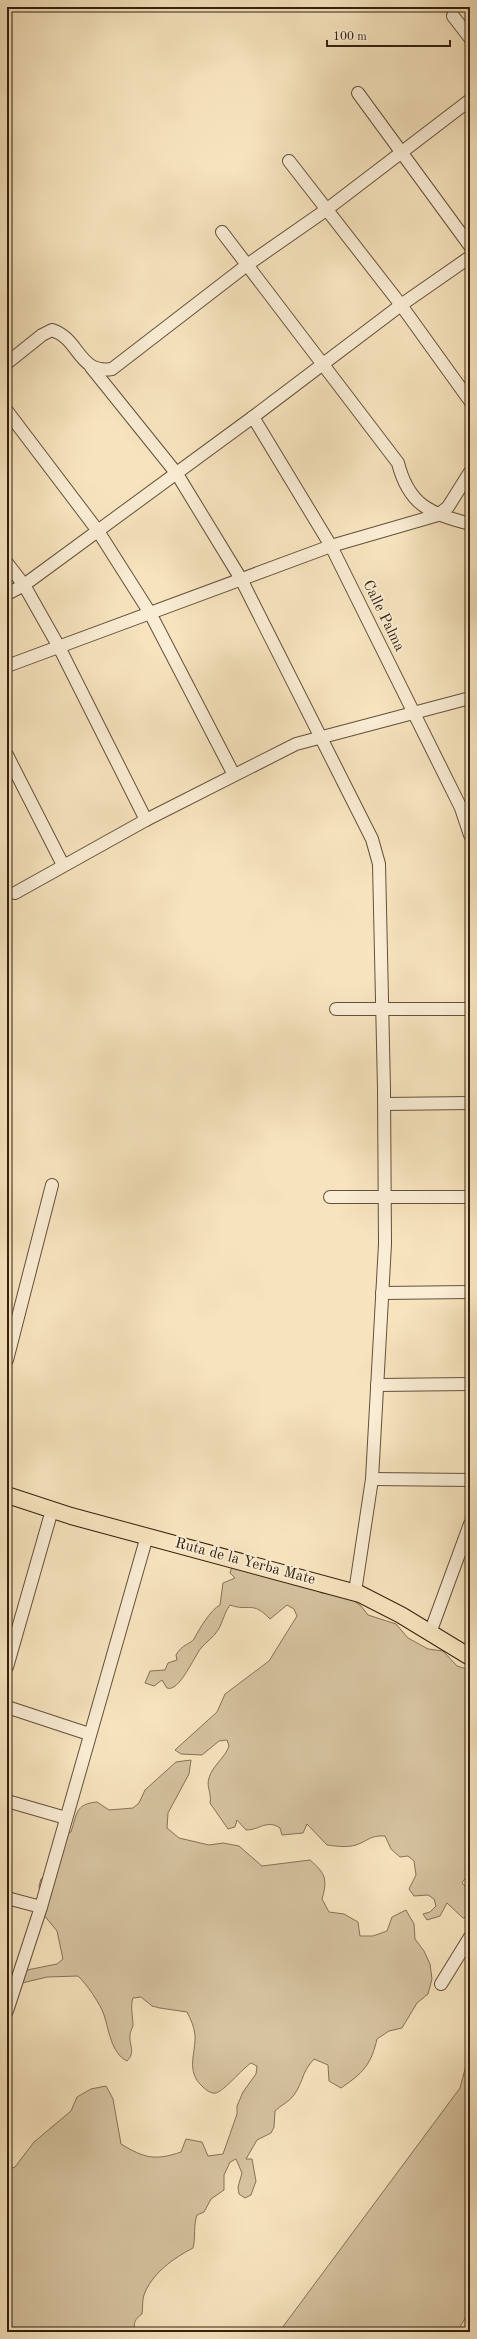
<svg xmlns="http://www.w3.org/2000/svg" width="477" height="2339" font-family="'Old Standard TT',serif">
  <rect width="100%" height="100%" fill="#f7e4be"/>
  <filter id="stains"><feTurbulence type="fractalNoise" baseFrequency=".005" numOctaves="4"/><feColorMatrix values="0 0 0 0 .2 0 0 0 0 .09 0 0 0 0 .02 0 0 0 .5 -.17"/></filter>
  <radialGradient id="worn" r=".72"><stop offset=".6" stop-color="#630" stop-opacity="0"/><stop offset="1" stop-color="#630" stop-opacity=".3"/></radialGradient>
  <g fill="#d6c3a0" stroke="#847258">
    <path d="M232 1566 307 1586 322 1593 349 1597 361 1606 368 1615 396 1624 408 1638 428 1649 443 1651 457 1666 470 1670V1827C462 1845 476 1861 470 1873 468 1876 464 1879 462 1883L470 1891V1916L463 1918 447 1903 440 1916 427 1920 423 1914 430 1912 436 1906 434 1899 428 1895 414 1896 409 1889 416 1875 414 1861 408 1856 400 1857 391 1849 385 1836C370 1835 368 1841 356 1845 346 1848 336 1846 327 1845L307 1824 303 1833 282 1835 280 1828C267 1819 260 1830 246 1830L237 1820 235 1827 228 1829 210 1803C212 1794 206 1787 209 1778 212 1766 225 1758 229 1746L227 1740 219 1741 202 1755 181 1754 175 1750 217 1712 225 1694 269 1661 297 1616 294 1609 287 1605 270 1619C252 1600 249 1612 230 1605 224 1613 223 1622 218 1630 214 1637 206 1642 201 1648 195 1655 179 1693 167 1688L162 1680 154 1686 145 1683 150 1671 165 1670 168 1663 177 1660 176 1655C181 1645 192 1643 194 1639 198 1631 211 1609 220 1605L223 1583 235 1578 230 1573Z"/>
    <path d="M191 1760 189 1774 168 1813 167 1828 179 1838 209 1845 223 1843 239 1846 262 1866 310 1860C325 1873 328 1879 322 1899L329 1912 344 1914 358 1922 360 1936H373L387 1931 392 1917 406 1910 414 1924 415 1939 424 1951 430 1964 432 1979 428 1994 417 2003 402 2028 389 2031 377 2039C371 2065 363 2073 341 2088L329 2081 328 2065 314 2059C301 2073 304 2081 294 2095 289 2102 281 2105 275 2111L274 2127 271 2133 257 2140 246 2159H252L256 2181 251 2195 245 2198 239 2194 238 2187 242 2173 236 2159 230 2162 224 2175V2190L211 2199 204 2212 197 2215C193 2226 196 2237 193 2248 174 2258 152 2273 144 2295 142 2300 143 2308 142 2314 135 2319 133 2323 135 2332H7V2170L15 2167 34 2142 71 2111 77 2097 91 2089 106 2086 113 2099 121 2144C144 2158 155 2161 181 2152L186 2139 202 2142 208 2156 223 2154 237 2114V2106L243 2092 256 2074 257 2066 251 2063C242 2069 224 2091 216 2093 211 2094 206 2090 203 2087 185 2071 196 2054 195 2035 194 2026 191 2020 187 2012L160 2008 152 2006 141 1997 133 1998C130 2007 133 2016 133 2026 132 2029 130 2032 130 2035 129 2046 136 2052 127 2061 111 2053 109 2030 104 2015 101 2005 86 1983 78 1976L47 1977 18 1984 12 1981V1973L57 1964 63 1959 57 1931 43 1914 39 1886 41 1879 52 1868 64 1835 71 1832C77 1814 75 1804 97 1802L109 1810 133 1808 139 1803 145 1790 176 1762Z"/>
    <polygon points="470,2050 470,2310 457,2332 279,2332 460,2088"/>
  </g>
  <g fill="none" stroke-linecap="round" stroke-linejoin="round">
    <g stroke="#63513b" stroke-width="14">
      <g id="minor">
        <polyline points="453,16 470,38"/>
        <polyline points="358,93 470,246"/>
        <polyline points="289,161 401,305 470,257"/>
        <path d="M222 232 398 463C409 506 430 513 470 524"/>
        <path d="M7 363 42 335 52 330C80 339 78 374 112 369L247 265 326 210 470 100"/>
        <polyline points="91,367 177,474 241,579 372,839 379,864 384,1089 385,1244 372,1479 355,1592"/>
        <polyline points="7,411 98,531 150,613 234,775"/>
        <polyline points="253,417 331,546 461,808 470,835"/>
        <polyline points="7,563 24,585 253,417 401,305 470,401"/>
        <polyline points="7,594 24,585 59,647 146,820"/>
        <polyline points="7,666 331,546 438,515 448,507 470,472"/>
        <polyline points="7,755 63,865"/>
        <polyline points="15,893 146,820 296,744 470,698"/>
        <polyline points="336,1009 470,1009"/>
        <polyline points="385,1104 470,1103"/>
        <polyline points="330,1197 470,1197"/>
        <polyline points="382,1293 470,1292"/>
        <polyline points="7,1360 52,1185"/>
        <polyline points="377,1385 470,1384"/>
        <polyline points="372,1479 470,1480"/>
        <polyline points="430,1633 470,1524"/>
        <polyline points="7,1667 52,1510"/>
        <polyline points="7,1707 89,1734"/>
        <polyline points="7,1801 66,1818"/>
        <polyline points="7,1898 41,1907"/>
        <polyline points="441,1984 470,1937"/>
        <polyline points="7,2011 41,1907 147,1536"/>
      </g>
    </g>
    <g stroke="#32200f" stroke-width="18">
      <polyline id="major" points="7,1495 71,1516 360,1594 401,1615 470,1657"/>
    </g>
    <use href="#minor" stroke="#faedd5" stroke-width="12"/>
    <use href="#major" stroke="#f7e4be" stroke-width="16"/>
  </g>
  <g text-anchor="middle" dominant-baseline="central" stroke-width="4" stroke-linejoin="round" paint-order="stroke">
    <g font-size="15" fill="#32200f" stroke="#faedd5">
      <text transform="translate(383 616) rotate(64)">Calle Palma</text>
      <text transform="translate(245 1562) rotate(15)">Ruta de la Yerba Mate</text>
    </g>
  </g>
  <rect width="477" height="2339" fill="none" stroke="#f7e4be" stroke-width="24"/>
  <rect x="8" y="8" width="461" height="2323" fill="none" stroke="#32200f" stroke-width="2"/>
  <rect x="12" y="12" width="453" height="2315" fill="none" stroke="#32200f"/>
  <path d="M327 40v6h123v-6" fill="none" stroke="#32200f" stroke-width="2"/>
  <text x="333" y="40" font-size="12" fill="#32200f" stroke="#faedd5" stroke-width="3" paint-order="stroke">100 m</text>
  <rect width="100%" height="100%" filter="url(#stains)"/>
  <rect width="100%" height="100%" fill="url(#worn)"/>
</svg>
